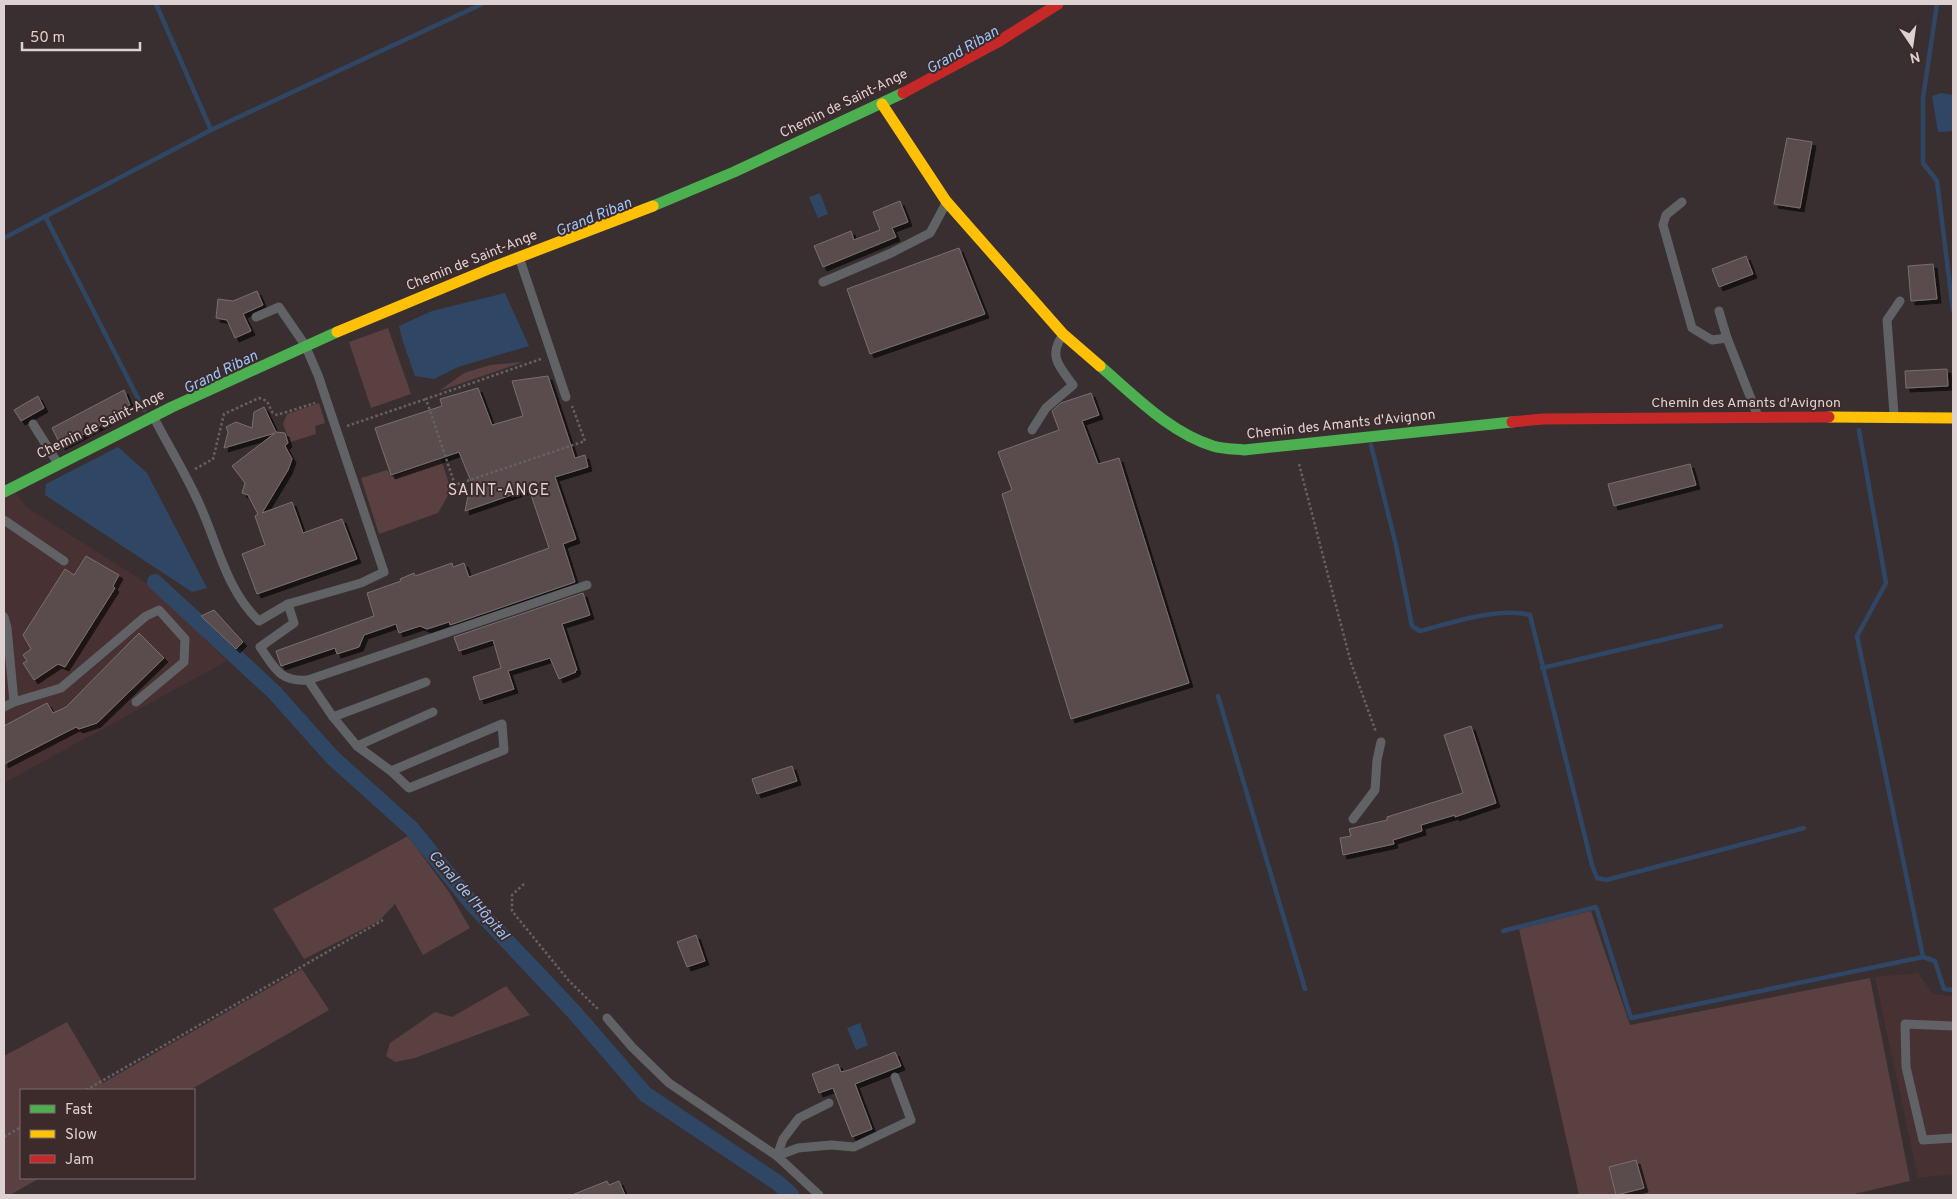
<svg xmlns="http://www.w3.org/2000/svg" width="1957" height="1199" font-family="Overpass,sans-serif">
  <defs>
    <filter id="shadow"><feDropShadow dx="4" dy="4" stdDeviation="0" flood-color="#0009"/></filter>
  </defs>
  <rect width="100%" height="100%" fill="#392f30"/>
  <g fill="#483132">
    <polygon points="16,493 26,507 151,586 227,661 4,783 4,499"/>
    <polygon points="1918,973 1933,994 1953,996 1953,1174 1918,1178 1875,977"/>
  </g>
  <g fill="#5a4040">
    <polygon points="388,328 411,394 371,408 349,342"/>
    <polygon points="523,362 439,391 464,373 490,365"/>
    <polygon points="319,403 325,423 315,426 316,434 290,442 283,424 287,414"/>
    <polygon points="441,459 451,490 438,513 379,534 361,478 387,470 392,477"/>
    <polygon points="408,836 449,892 470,928 423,955 395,904 379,921 304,959 273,909"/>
    <polygon points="1591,911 1630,1025 1870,978 1910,1181 1850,1195 1579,1195 1519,929"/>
    <polygon points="302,969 329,1010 190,1090 21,1090 21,1178 40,1178 10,1195 4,1195 4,1056 67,1022 103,1083"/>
    <polygon points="506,986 530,1015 415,1058 395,1062 386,1056 390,1043 435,1012 452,1017"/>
  </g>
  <g fill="#2f4764">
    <polygon points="1941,93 1953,95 1953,131 1938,132 1932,96"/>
    <polygon points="820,193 828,214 818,218 809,197"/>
    <polygon points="505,293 529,346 458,367 434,379 415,376 403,342 399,326 432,311"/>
    <polygon points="118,447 147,473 207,588 192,592 45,495 46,484"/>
    <polygon points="860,1023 868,1045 856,1050 847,1028"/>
  </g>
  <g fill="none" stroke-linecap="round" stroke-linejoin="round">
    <g stroke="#2f4764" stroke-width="4.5">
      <polyline points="1937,4 1923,98 1923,163 1937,181 1953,310"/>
      <polyline points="211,130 482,4"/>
      <polyline points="45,216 144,410"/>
      <polyline points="4,238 211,130 156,4"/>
      <polyline points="1859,430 1886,583 1857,636 1923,957"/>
      <path d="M1371 445 1396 545 1412 626 1420 631C1452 623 1497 607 1530 615L1592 865 1597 878 1606 880 1804 828"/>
      <polyline points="1542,668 1721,626"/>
      <polyline points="1218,696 1305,989"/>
      <polyline points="1503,931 1596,907 1631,1018 1923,957 1935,961 1944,989 1953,990"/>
    </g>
    <polyline stroke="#2f4764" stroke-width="16" points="155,582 274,692 332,757 412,829 473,905 574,1012 645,1094 778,1183 791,1195"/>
  </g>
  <g fill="#5a4c4d" stroke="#786f6f" filter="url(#shadow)">
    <polygon points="1787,138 1812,142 1800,208 1774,204"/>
    <polygon points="900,201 908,222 892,228 896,237 823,267 814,246 851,231 854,240 880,230 873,212"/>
    <polygon points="959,248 985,314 870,354 847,289"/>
    <polygon points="1746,256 1753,274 1719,287 1712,269"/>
    <polygon points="1933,264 1937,299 1911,301 1908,266"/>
    <polygon points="257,291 263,305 243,314 251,331 235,338 227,320 216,318 218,299 233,301"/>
    <polygon points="1947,369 1948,386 1906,388 1905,371"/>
    <polygon points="548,376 575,458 585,455 588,467 555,477 576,539 563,544 575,582 450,625 449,622 427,629 420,626 399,633 396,624 364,635 359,647 337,654 335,648 281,666 276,651 374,616 367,593 401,581 400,579 414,573 415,576 452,563 453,567 464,563 469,577 549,548 529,489 465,511 468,496 475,491 459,452 391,475 375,428 442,406 440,399 478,388 492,425 523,416 512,381"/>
    <polygon points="124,390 130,405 119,410 120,415 61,446 52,428"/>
    <polygon points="1091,393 1099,415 1082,421 1098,464 1119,458 1189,683 1071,719 1002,494 1012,490 998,452 1059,430 1052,411 1061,403"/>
    <polygon points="38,396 44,408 21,421 14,410"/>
    <polygon points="264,407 276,432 285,433 288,443 285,446 292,459 288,470 262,513 292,502 303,533 342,519 357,559 257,594 242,554 265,545 255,516 258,514 248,495 242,493 245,483 232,466 275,433 224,448 228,432 226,427 236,422 252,428 254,412"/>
    <polygon points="1690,464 1696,485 1614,506 1608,484"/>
    <polygon points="86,556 119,575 113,586 115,588 65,667 58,664 34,680 23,663 27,661 23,655 31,649 23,635 65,569 74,575"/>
    <polygon points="583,593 590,615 562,624 577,670 575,671 576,672 559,679 550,658 508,671 514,689 480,700 473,677 501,668 493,640 459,651 454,637"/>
    <polygon points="214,610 243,642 236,649 201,616"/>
    <polygon points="139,633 164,658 97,723 79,729 76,727 4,764 4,726 47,703 53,713 66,707"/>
    <polygon points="1471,726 1496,803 1455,817 1455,815 1421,825 1422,831 1393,840 1394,844 1343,855 1340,838 1351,836 1349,829 1387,820 1387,817 1463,793 1444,735"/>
    <polygon points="792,766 797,781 757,794 752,779"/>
    <polygon points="696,935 705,961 687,967 677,942"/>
    <polygon points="895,1052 901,1066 855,1084 872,1129 852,1137 833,1088 819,1093 812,1074 838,1064 841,1072 849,1070"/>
    <polygon points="1636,1160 1644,1188 1616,1195 1609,1167"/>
    <polygon points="607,1181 609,1185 619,1181 625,1195 572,1195"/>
  </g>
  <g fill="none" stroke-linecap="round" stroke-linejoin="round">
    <g stroke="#646265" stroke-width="2.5" stroke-dasharray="2.5 2.5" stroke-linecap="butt">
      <polyline points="541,359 426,399 455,485 585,441 572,406"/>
      <polyline points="347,426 426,399"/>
      <polyline points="1299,464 1351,663 1376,732"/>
      <polyline points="195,469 213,459 224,414 259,398 267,401 272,412 277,415 315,403"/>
      <polyline points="524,884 512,895 512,911 569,981 599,1010"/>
      <polyline points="86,1090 383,920"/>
      <polyline points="4,1137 21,1127"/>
    </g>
    <g stroke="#606266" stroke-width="9">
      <polyline points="1682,202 1666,215 1663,225 1692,328 1712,340 1727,338"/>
      <polyline points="520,260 566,397"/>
      <polyline points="823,282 891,253 930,233 945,205"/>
      <polyline points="1719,311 1727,338 1757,414"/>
      <polyline points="1894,414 1887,320 1900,301"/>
      <path d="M154 418C168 445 184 471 197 499 217 540 225 589 259 621L288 604 361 583 384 572 318 375 305 345 279 307 256 317"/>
      <polyline points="33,424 57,462"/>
      <path d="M1032 430 1046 408 1073 385C1060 367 1048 357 1062 336"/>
      <polyline points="4,520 64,561"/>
      <path d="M288 604 294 623 260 647C275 668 279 682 308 680L333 717 357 746 433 712"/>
      <polyline points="4,617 7,628 14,702 4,707"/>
      <polyline points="308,680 587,585"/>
      <polyline points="14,702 61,688 146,616 159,610 185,639 184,662 136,702"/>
      <polyline points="333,717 426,682"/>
      <polyline points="357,746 391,771 502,724 504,750 409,788 391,771"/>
      <polyline points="1353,819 1375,790 1377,760 1381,742"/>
      <polyline points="607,1018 632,1047 669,1083 777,1156 819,1195"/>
      <polyline points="1953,1026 1905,1024 1906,1067 1923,1140 1953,1138"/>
      <polyline points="777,1156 798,1148 831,1145 854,1147 911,1120 895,1077"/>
      <polyline points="777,1156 783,1139 799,1118 829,1103"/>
    </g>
    <g stroke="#4caf50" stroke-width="11">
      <polyline points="653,206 734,172 903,93"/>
      <path d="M1100 366C1135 396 1169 432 1213 446 1223 449 1234 449 1244 450L1512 422"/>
      <polyline points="4,492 172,407 337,332"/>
    </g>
    <g stroke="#ffc107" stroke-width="11">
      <polyline points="882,104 946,201 1063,334 1100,366"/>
      <polyline points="337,332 491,268 653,206"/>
      <polyline points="1829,417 1953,418"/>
    </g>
    <g stroke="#c62828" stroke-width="11">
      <polyline points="903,93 998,42 1058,4"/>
      <polyline points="1512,422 1543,419 1829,417"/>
    </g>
  </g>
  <g text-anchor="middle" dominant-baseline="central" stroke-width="4" stroke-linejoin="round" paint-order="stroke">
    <g font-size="14" fill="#ddd1d1" stroke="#3d2b2c">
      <text transform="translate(844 104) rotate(-26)">Chemin de Saint-Ange</text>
      <text transform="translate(472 261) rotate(-22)">Chemin de Saint-Ange</text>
      <text x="1746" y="403">Chemin des Amants d'Avignon</text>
      <text transform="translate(101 425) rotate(-26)">Chemin de Saint-Ange</text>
      <text transform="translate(1341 425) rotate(-6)">Chemin des Amants d'Avignon</text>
    </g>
    <g font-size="15" font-style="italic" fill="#96c6fd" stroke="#3d2b2c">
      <text transform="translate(963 51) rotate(-30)">Grand Riban</text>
      <text transform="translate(594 218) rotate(-22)">Grand Riban</text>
      <text transform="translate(221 373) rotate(-26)">Grand Riban</text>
      <text transform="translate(468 896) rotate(49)">Canal de l'Hôpital</text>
    </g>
    <g font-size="16" letter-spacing="1" fill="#ddd1d1" stroke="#3d2b2c">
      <text x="499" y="491">SAINT-ANGE</text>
    </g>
  </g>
  <rect width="1957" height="1199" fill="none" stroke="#ddd1d1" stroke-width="10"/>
  <rect x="20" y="1089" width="175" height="90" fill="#3d2b2c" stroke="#7d6d6e"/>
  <rect x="30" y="1105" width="25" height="8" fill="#4caf50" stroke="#7d6d6e"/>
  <text x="65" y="1114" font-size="15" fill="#ddd1d1">Fast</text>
  <rect x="30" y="1130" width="25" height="8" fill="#ffc107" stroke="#7d6d6e"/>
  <text x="65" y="1139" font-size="15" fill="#ddd1d1">Slow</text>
  <rect x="30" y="1155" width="25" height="8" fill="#c62828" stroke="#7d6d6e"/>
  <text x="65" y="1164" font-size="15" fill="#ddd1d1">Jam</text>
  <g transform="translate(1912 45) rotate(167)" stroke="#3d2b2c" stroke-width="4" paint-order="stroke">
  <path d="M0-4L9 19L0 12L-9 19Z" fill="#ddd1d1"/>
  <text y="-8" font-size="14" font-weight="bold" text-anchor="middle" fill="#ddd1d1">N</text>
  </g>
  <path d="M22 42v8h118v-8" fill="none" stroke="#ddd1d1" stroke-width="2.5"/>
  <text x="30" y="42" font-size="15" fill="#ddd1d1" stroke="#3d2b2c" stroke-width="4" paint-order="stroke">50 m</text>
</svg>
